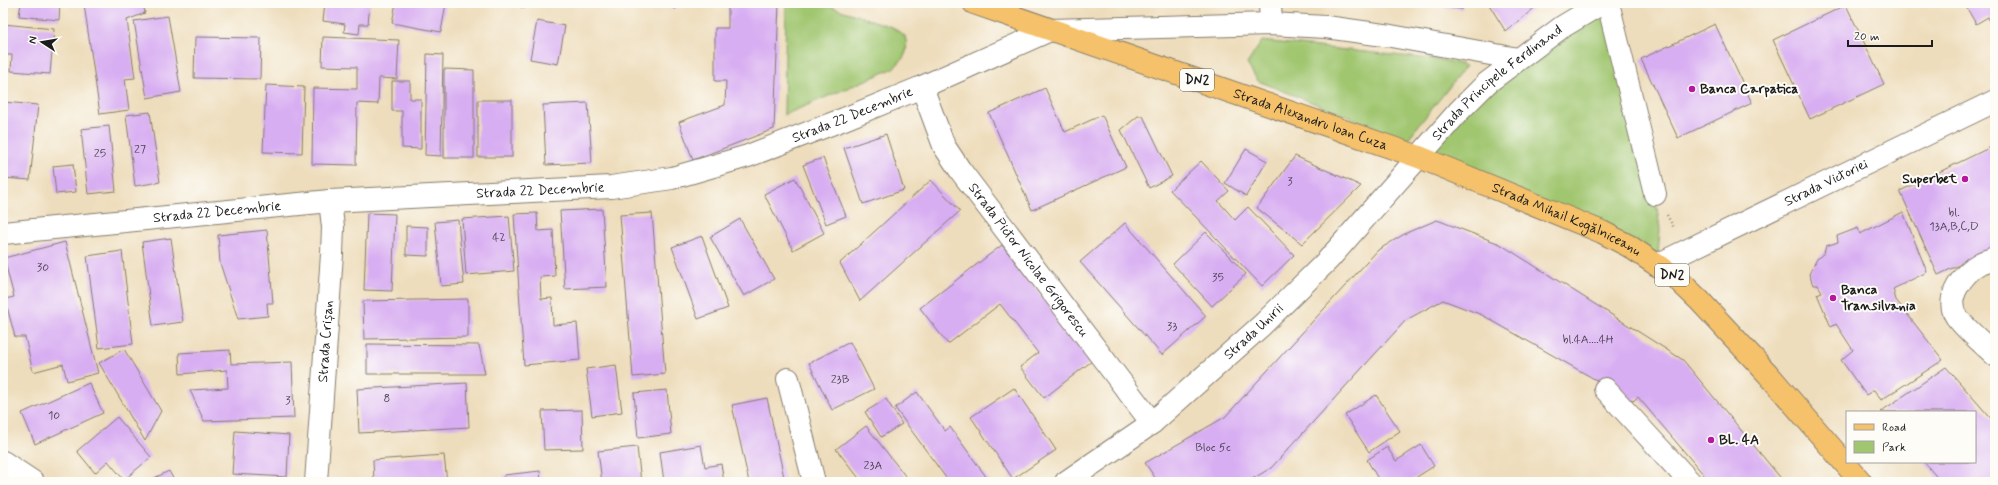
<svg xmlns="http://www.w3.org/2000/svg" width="1998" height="485" font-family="Mynerve,sans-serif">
  <rect width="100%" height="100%" fill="#fdfcf7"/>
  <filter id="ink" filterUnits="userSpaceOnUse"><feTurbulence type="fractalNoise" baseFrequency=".025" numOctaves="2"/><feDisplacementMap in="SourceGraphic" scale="8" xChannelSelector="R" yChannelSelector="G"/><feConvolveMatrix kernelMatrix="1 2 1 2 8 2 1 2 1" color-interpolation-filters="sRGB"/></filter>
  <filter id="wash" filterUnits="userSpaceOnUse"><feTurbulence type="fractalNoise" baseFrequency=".012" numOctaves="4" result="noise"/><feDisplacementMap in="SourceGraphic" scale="16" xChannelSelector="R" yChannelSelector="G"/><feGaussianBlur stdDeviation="0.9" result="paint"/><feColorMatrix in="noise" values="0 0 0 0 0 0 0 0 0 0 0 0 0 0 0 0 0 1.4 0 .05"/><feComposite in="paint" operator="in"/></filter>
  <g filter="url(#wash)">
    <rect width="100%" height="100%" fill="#eeddbc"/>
    <g fill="#a0c670" stroke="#5e7146">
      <path d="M786 3H820L892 27 905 36C909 53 905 58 892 69L784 115Z"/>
      <polygon points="1602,3 1655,194 1660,229 1657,265 1419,157 1487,83"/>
      <polygon points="1262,41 1450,61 1466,66 1407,140 1258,81 1247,64"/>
    </g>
    <g id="blocks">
      <g fill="#d8aef2">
        <polygon points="21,3 60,3 59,20 19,16"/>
        <polygon points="143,3 145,13 127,20 135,78 125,79 129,110 100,114 84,4"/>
        <polygon points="325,3 370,3 368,24 360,24 359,34 344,32 345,24 323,21"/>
        <polygon points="396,3 446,3 441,32 392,23"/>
        <polygon points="508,3 527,3 525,8"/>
        <polygon points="659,3 677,3 676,9"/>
        <polygon points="721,3 779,3 774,129 693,160 679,122 725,105 726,81 715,81 715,28 728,28 728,6"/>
        <polygon points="1411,3 1462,3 1462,9"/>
        <polygon points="1488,3 1540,3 1506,32"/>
        <polygon points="1964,3 1995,3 1995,34 1988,17 1976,24"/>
        <polygon points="1846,5 1884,84 1810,119 1773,40"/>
        <polygon points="168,16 181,92 147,98 134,21"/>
        <polygon points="537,21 565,26 558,64 530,59"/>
        <polygon points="3,24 54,29 50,74 11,71 12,55 3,55"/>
        <polygon points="1715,24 1752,103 1678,138 1641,59"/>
        <polygon points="195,37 261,38 260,79 194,78"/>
        <polygon points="323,37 399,40 397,79 379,78 378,104 357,103 356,165 312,164 313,88 357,89 357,67 322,66"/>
        <polygon points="427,54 443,55 441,156 425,155"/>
        <polygon points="444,69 474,70 474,158 444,158"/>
        <polygon points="392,81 410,81 410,99 421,99 421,149 402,148 402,111 392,111"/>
        <polygon points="266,85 304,87 302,153 263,152"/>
        <polygon points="1045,88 1065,132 1102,115 1126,167 1032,210 989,113"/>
        <rect x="478" y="100" width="34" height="57"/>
        <polygon points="3,102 38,105 30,180 3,178"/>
        <polygon points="588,103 592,163 546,165 543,105"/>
        <polygon points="150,112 160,182 135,186 126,115"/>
        <polygon points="1138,116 1143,116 1172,176 1149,188 1121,130"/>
        <polygon points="109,126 116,191 88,194 81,129"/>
        <polygon points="886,134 904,190 863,204 844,148"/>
        <polygon points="1995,145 1995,248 1938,275 1900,191"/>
        <polygon points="1246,149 1267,161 1246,196 1225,183"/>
        <polygon points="1295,156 1361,186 1302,244 1257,208"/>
        <polygon points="823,158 846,216 826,224 803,165"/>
        <polygon points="1201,161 1229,191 1218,201 1235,220 1248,207 1294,255 1262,286 1170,190"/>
        <polygon points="73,164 76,192 56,194 53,166"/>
        <polygon points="795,178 824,233 793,250 764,194"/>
        <polygon points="931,180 960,211 860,301 840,263"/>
        <polygon points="602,209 607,287 565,289 560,211"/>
        <polygon points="1903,212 1927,272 1893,289 1896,300 1943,360 1881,400 1874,390 1866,395 1841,360 1853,350 1836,324 1831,327 1817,294 1822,292 1818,285 1813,285 1809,274 1817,259 1824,253 1826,246 1838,242 1837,236 1858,228 1860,234"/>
        <polygon points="367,213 395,214 392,291 364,290"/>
        <polygon points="537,213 538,231 553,230 555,276 540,277 541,299 552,298 553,325 577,323 580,360 524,365 514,214"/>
        <polygon points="652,213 665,374 633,377 620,215"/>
        <polygon points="509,216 514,271 466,275 462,219"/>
        <polygon points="740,219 774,279 744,296 710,237"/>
        <polygon points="458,220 464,284 441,286 435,222"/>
        <polygon points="1437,220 1500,244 1683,360 1784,482 1710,482 1638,397 1633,401 1482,315 1443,300 1406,320 1271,468 1247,482 1158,482 1145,463 1225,417 1378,250 1406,233"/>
        <polygon points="1125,223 1206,316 1162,355 1080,262"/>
        <polygon points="406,226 428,227 428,256 406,255"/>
        <polygon points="267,230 273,303 267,303 268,316 238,319 220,263 218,235"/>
        <polygon points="1206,232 1246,274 1212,306 1173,264"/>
        <polygon points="702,236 728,308 698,319 672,247"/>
        <polygon points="171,238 183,322 153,326 142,242"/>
        <polygon points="65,242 98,373 67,381 63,364 33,372 25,337 15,337 5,299 14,297 4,258"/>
        <polygon points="1002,245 1092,361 1044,398 1020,367 1038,353 1000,304 948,344 920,308"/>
        <polygon points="122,251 133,344 99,348 87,256"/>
        <polygon points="468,299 468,337 364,339 363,301"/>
        <polygon points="850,342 874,389 832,410 809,363"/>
        <polygon points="367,344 479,345 485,374 367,374"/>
        <polygon points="124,349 161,411 145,441 99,363"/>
        <polygon points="230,350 231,364 292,362 294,418 204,421 190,390 228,388 227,370 180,374 179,353"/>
        <polygon points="616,365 622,412 592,416 586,369"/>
        <polygon points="1946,367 1995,423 1995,482 1941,482 1924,462 1975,462 1975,412 1880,412"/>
        <polygon points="89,383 103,413 35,444 22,413"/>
        <polygon points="467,383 469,427 359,433 357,389"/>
        <polygon points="1014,388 1056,450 1013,479 971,417"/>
        <polygon points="667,390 671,434 638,438 634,393"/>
        <polygon points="917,392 945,431 950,427 990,482 949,482 895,408"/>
        <polygon points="1376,395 1400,431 1369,452 1345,415"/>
        <polygon points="767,398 785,482 749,482 732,405"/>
        <polygon points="886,399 902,424 881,437 865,412"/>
        <polygon points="582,410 583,449 544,450 542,411"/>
        <polygon points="117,417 151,457 124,480 108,461 95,473 77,451"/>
        <polygon points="866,426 910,482 862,482 836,449"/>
        <polygon points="235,431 289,435 287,477 232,474"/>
        <polygon points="701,445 705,467 721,464 724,482 664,482 660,452"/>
        <polygon points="1421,445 1434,466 1409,482 1380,482 1367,460 1387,447 1396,461"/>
        <polygon points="637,447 641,482 602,482 598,451"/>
        <polygon points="444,455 447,482 374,482 373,460"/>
        <polygon points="169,471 175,482 146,482"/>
        <polygon points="540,471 541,482 504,482 504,475"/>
      </g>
    </g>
  </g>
  <g filter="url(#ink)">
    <use href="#blocks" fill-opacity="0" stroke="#857c6c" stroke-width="1"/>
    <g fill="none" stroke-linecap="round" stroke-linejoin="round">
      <g stroke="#857c6c" stroke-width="24">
        <g id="minor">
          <polyline points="1270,3 1271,24"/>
          <polyline points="1608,3 1655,194"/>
          <path id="s1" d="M922 87 944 146 960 170 1152 423"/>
          <path id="s2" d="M3 233 330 201 611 187 672 178 748 156 844 119 922 87 1050 30 1271 24 1326 27 1391 36 1518 59"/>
          <path d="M1995 258C1990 260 1985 261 1981 263 1964 272 1944 298 1956 316 1966 330 1983 343 1995 355"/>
          <path id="s3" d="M1657 265 1995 101"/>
          <polyline points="788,379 814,482"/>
          <polyline points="1605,389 1690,482"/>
          <polyline points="3,462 33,482"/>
          <path id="s4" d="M316 482 332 254 333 227 330 201"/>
          <path id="s5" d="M1066 482 1152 423 1262 325 1328 260 1459 111 1487 83 1562 27 1602 3"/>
        </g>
      </g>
      <g stroke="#857c6c" stroke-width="24">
        <g id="major">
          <path id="s6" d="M974 3 1419 157 1602 232 1629 246 1657 265 1674 276 1699 300 1768 374 1861 482"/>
        </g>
      </g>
      <polyline stroke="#857c6c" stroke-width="2.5" stroke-dasharray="1 3" stroke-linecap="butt" points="1667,215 1674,228"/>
      <use href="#minor" stroke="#fff" stroke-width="22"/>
      <use href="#major" stroke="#f5c16b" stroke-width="22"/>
    </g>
  </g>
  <g fill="#b5179e" stroke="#fdfcf7" stroke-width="1.5">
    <circle cx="1692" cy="89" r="4"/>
    <circle cx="1965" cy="179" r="4"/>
    <circle cx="1833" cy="298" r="4"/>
    <circle cx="1711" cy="440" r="4"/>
  </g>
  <g text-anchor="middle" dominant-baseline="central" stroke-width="4" stroke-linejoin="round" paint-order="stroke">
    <g font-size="12" fill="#4b4052">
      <text x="140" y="150">27</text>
      <text x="100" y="154">25</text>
      <text x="1290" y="182">3</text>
      <text x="1954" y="213">bl.<tspan x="1954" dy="14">13A,B,C,D</tspan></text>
      <text x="499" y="238">42</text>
      <text x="43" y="268">30</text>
      <text x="1218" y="278">35</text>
      <text x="1172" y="327">33</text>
      <text x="1588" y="340">bl.4A....4H</text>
      <text x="840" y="380">23B</text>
      <text x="387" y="399">8</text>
      <text x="288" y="401">3</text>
      <text x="54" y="416">10</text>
      <text x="1213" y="448">Bloc 5c</text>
      <text x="873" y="466">23A</text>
    </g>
    <g fill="#fdfcf7" stroke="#605f5e" stroke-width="1">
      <rect x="1180" y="69" width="34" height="22" rx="3"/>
      <rect x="1655" y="264" width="34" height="22" rx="3"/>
    </g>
    <g font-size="13" font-weight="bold" fill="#1c1c1c">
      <text x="1197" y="80">DN2</text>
      <text x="1672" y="275">DN2</text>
    </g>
    <g font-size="14" fill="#1c1c1c" stroke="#fdfcf7">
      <text stroke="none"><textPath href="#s5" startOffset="590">Strada Principele Ferdinand</textPath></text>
      <text stroke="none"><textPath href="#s2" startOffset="863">Strada 22 Decembrie</textPath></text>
      <text stroke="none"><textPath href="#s6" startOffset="356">Strada Alexandru Ioan Cuza</textPath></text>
      <text stroke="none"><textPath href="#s3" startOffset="188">Strada Victoriei</textPath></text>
      <text stroke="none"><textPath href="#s2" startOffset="539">Strada 22 Decembrie</textPath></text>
      <text stroke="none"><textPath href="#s2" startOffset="215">Strada 22 Decembrie</textPath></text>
      <text stroke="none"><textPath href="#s6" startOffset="631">Strada Mihail Kogălniceanu</textPath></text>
      <text stroke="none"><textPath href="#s1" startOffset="205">Strada Pictor Nicolae Grigorescu</textPath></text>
      <text stroke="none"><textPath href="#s5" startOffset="241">Strada Unirii</textPath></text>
      <text stroke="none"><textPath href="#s4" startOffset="141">Strada Crișan</textPath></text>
    </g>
    <g font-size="14" font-weight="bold" fill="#1c1c1c" stroke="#fdfcf7" text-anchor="start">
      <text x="1700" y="89">Banca Carpatica</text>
      <text x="1957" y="179" text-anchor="end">Superbet</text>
      <text x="1841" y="290">Banca<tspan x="1841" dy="16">Transilvania</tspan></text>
      <text x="1719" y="440">BL. 4A</text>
    </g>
  </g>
  <rect width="1998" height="485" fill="none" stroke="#fdfcf7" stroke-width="16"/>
  <rect x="1846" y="411" width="130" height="52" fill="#fdfcf7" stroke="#a3a29f"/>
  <rect x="1854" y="424" width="20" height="6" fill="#f5c16b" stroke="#a3a29f"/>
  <text x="1882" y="431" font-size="12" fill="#1c1c1c">Road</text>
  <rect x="1854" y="441" width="20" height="12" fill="#a0c670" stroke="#a3a29f"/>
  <text x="1882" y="451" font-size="12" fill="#1c1c1c">Park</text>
  <g transform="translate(42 42) rotate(282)" stroke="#fdfcf7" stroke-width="3" paint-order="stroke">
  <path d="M0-3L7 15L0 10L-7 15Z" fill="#1c1c1c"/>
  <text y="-6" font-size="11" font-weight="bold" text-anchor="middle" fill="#1c1c1c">N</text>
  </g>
  <path d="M1848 40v6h84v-6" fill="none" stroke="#1c1c1c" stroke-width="2"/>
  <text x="1854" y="40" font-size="12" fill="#1c1c1c" stroke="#fdfcf7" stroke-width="3" paint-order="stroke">20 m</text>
</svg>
